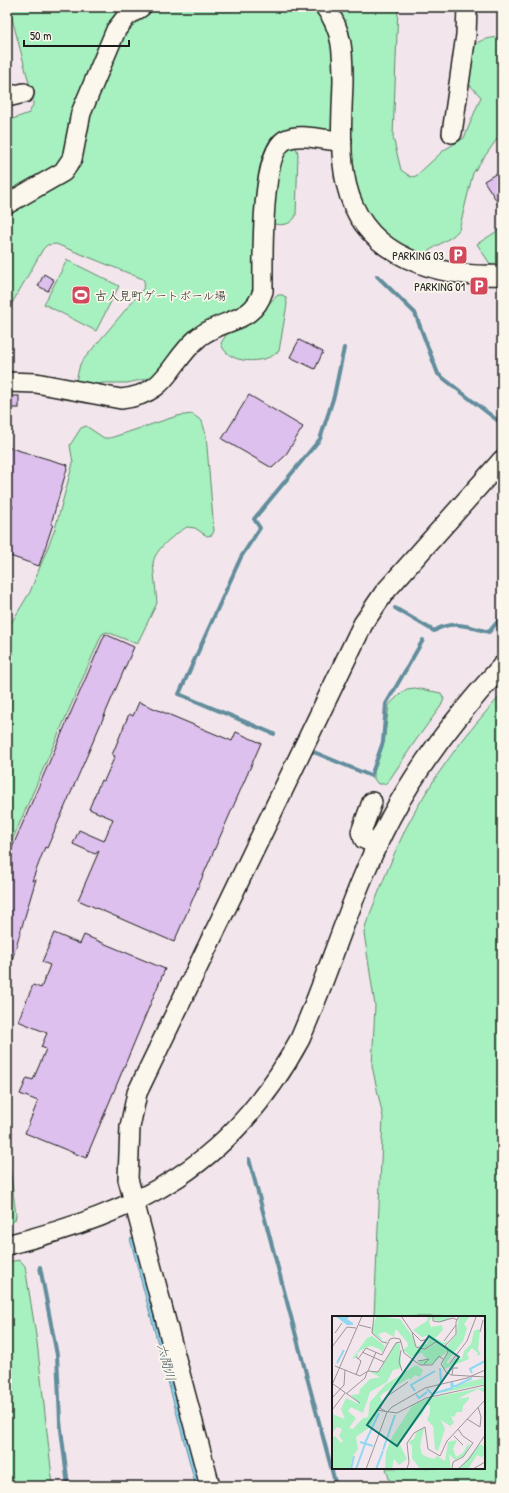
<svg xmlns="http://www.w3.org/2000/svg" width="509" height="1493" font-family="'Patrick Hand','Klee One',sans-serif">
  <rect width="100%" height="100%" fill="#f2e6ec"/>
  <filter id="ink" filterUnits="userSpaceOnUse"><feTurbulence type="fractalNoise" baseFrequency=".025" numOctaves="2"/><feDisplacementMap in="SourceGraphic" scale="8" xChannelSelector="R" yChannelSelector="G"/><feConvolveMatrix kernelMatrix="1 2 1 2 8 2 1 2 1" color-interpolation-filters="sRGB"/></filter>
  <g filter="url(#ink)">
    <g fill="#a7f0bf" stroke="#62866e">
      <polygon points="9,7 128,7 65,156 58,167 7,196 7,121 29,113 33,105 33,98"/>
      <polygon points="170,7 316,7 327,21 335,55 332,129 326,133 280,137 255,298 155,377 127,383 103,383 90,386 76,381 80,364 84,359 143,289 145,284 143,279 56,244 47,245 43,249 7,312 7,213 53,187 88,115 122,34 132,22 146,13"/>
      <path d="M335 7H398L393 137 401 170 411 177 416 176 444 150 464 138 481 97 466 81C472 50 466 39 502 37V132L473 173 459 230 453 236 422 255 390 241 365 213 352 181Z"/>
      <path d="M292 144 296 147 298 153 296 215C293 224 283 226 274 224L271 222 277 159Z"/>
      <polygon points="502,228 502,267 492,267 477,244"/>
      <polygon points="67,260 119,286 96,331 44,304"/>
      <path d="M278 295H283L286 298 287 304 279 351C265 365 226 365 221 343L228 332 258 313Z"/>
      <path d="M192 414 202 421 206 435 214 531 212 535 207 536 195 528 187 527C175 534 155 549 153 563L157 603 137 644 107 632 102 634 11 843 7 848V630L30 592 55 529 73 463 70 445 81 428 86 426 104 438H110L177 416Z"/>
      <polygon points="415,688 441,693 444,699 441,706 416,740 390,779 385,784 378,784 374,779 374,772 384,742 389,705 401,693 407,689"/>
      <path d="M502 694V1321L499 1339 502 1363V1486H391L386 1468H484V1317H374L383 1117 372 1066 375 1006 364 933 366 924C379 892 391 859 406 828 431 779 465 734 502 694Z"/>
      <polygon points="7,1144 16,1215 15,1220 7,1227"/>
      <polygon points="20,1260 25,1266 37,1342 53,1486 7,1486 7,1262"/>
    </g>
    <polygon fill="#90d8f2" stroke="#628d9c" points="137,1236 204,1486 196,1486 130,1239"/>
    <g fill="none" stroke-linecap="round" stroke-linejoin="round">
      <g stroke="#628d9c" stroke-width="4">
        <polyline points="377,276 415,313 438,374 502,424"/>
        <path d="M395 608 434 631C452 619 469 627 489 632L502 616"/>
        <polyline points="274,734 179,694 241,557 260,528 254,519 320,439 334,396 344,348"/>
        <polyline points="309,750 371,776 383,742 386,704 423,640"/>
        <polyline points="249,1159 336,1486"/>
        <polyline points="40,1267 57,1355 60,1421 68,1486"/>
      </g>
    </g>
    <g fill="#ddc0ed" stroke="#1c1c1c">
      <polygon points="502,170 502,209 484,181"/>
      <polygon points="44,274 54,280 48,291 38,286"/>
      <polygon points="299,340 323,352 315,369 290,357"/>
      <polygon points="249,395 303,427 285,456 272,468 222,439"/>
      <rect x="7" y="396" width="12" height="12"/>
      <polygon points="7,447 68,465 51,524 53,524 39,566 7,555 7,522 13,506 7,504"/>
      <polygon points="105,634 134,647 47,848 45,847 32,881 36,879 10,967 7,967 7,863 11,850"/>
      <polygon points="139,702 232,741 236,732 261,743 174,942 78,900 99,851 95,854 73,844 79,830 104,841 113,819 89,809 101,780 104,781 115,756 112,755 129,714 133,716"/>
      <polygon points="54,933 80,944 84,935 165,969 86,1158 25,1133 38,1101 20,1094 27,1078 33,1080 46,1049 41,1047 47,1033 18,1021 33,985 41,988 50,965 42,962"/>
    </g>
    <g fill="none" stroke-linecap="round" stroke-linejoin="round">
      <g stroke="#1c1c1c" stroke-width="22">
        <g id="minor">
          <path d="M325 7C343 30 343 54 343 82 341 144 332 217 397 253 429 271 465 277 502 275"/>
          <polyline points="7,97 24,93"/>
          <polyline points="452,133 466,35 467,7"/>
          <polyline points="7,204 63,172 72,159 81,113 116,30 127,16 141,7"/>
          <path d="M7 382 36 383 121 399C169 394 168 363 199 337 223 318 253 324 263 291 263 263 260 154 285 140 301 132 324 141 342 141"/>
          <polyline points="372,802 361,832 364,839 378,845"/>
          <path d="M7 1245C142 1211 232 1165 300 1039 332 966 353 888 391 817 421 761 459 713 502 666"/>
          <polyline points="210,1486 128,1179 130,1127 137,1093 363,624 384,593 502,460"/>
        </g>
      </g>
      <use href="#minor" stroke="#fbf7ec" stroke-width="19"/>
    </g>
  </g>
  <defs>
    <g id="parking-square" transform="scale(1)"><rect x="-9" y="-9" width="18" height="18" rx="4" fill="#d1495b" stroke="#fbf7ec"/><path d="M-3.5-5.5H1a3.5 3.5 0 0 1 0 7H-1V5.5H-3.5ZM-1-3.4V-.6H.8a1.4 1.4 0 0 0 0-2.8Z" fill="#fff"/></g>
    <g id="stadium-square" transform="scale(1)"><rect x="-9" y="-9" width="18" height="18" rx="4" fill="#d1495b" stroke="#fbf7ec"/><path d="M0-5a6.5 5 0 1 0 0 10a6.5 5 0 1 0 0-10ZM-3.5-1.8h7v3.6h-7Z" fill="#fff"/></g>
  </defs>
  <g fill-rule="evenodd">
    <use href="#parking-square" x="458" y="255"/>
    <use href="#parking-square" x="479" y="286"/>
    <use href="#stadium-square" x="81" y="295"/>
  </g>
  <g text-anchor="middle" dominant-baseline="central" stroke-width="3.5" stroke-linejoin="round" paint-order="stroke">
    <g font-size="12" fill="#1c1c1c" stroke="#fbf7ec" text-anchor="end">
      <text x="444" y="255">PARKING 03</text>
      <text x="465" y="286">PARKING 01</text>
      <text x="95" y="295" text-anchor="start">古人見町ゲートボール場</text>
    </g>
    <g font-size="13" font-style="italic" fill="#3f545c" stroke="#fbf7ec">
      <text transform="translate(167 1362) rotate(75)">六間川</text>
    </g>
  </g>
  <g transform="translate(332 1316)">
    <rect width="153" height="153" fill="#f2e6ec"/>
    <path d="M45 0 68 3 81 21 84 32 94 33 105 27 114 31 115 36 100 48 90 49 86 46 94 43 90 37 79 41 71 34 76 30 75 26 65 14H63L62 21 53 16 46 18 52 26 57 23 53 27 40 17 39 13ZM96 0H121L111 6 102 4 100 1 97 5 99 11 110 9 111 14 103 22 112 27 116 24 113 29 105 26 94 32 84 30 95 28 98 19 90 21 81 14 95 5ZM138 0 132 8 135 12 131 25 114 47H119L123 42 130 43 132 35 139 28 142 15 146 13 148 14 146 34 149 38 144 40 146 37 140 32 135 38 137 43 112 53 110 49 115 38V30L124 19 127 1ZM40 20 53 30 50 37 48 33 39 30 29 34 25 37 26 41 20 43 35 22ZM64 27 68 28 69 52 61 54 55 66 38 76 31 97 19 91 16 95 24 102 17 112 21 113 31 102 36 101 38 86 53 69 84 49 91 54 88 61 83 59 78 64 77 62 50 78 48 81 51 87 47 93H44L46 96 38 111 24 121 26 133 21 140 18 153H0V122L3 120 9 127 11 125 7 120 10 113 5 111 0 117V98L13 103 9 93 14 82 27 88 19 79 27 78 28 73 38 63 48 61 38 56H47ZM153 62V68L103 78 139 65ZM153 71V77L146 73 129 81 127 83 137 81V83L131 90 130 96H125L122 101 119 100 122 107 118 110 109 104 113 113 106 135 103 133 101 110 95 104 98 97V89H94L91 97 67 127 75 143 67 149 62 143 60 153H53L54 136 60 121 80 90 94 83ZM92 112 88 130 90 138 95 141 102 143 105 140 113 145 116 126 125 124 121 133 124 141 131 137 136 128 138 129 132 140 123 144 117 138 119 153H88L80 142V130L76 126 82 123 84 117ZM148 128 153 131V139L150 140 153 143 145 139 136 153H127Z" fill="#a7f0bf"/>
    <path d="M3 0H18L15 3 21 7V9H15Z" fill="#90d8f2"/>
    <path fill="none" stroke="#90d8f2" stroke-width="2" d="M5 47 12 34M108 52 109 66M140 57 138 53 153 45M120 66 121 70H124L140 62M95 73 100 78 120 72 119 67M83 75 79 69 103 55M84 78 87 82 95 76M28 126 41 130M33 127 47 97M51 134 63 99M19 153 22 140M24 153 33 128M44 153 51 135"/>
    <path fill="none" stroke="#9c9599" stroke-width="1" d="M42 0 40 17 50 26 55 27M69 0 80 16 84 31 93 33 104 26 115 31 116 36 109 48 114 56 119 59 153 61M101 0V5L107 6 121 2 125 4M27 9 39 12M80 16 89 25 95 23M148 16 151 4M3 17 10 7M112 25 124 9M113 30 124 18V6L127 0M0 31 15 11 24 12M69 34 67 46 70 55M30 36 52 46M26 43 34 32 50 39 58 23 62 22 68 23 72 37 88 49H100L107 40 111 43M86 45 97 43 92 48M118 47 135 25 144 1M3 50 28 60 36 55 46 56 64 27 69 26M36 55 44 36M24 59 29 45 24 41M120 59 121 52H126M1 68 28 87M0 69 30 0M14 78 33 62 35 56M0 82 12 69 13 54M0 94 13 77M44 94 65 97 94 82 153 69M53 95 48 92 54 81 76 66M135 103 148 111 149 101 146 91M122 120 131 129M34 153 55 96 60 91 93 72 135 62 153 54M75 153 77 146 75 127 82 117 93 111 96 133 108 140 115 125 153 84M120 153 121 146 131 141 141 127 131 120 126 113M126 153 137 143 153 119M141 153 153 146"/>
    <path fill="#0f766e" fill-opacity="0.15" stroke="#0f766e" stroke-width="2" d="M97 20 127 41 65 130 35 109Z"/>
    <rect width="153" height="153" fill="none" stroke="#1c1c1c" stroke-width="2"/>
  </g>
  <rect width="509" height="1493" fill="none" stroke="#fbf7ec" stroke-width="24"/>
  <rect x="12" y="12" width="485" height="1469" fill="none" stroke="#1c1c1c" stroke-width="1.5" filter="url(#ink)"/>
  <path d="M24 40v6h105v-6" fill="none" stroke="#1c1c1c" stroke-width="2"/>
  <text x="30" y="40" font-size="12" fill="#1c1c1c" stroke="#fbf7ec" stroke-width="3" paint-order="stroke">50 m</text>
</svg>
